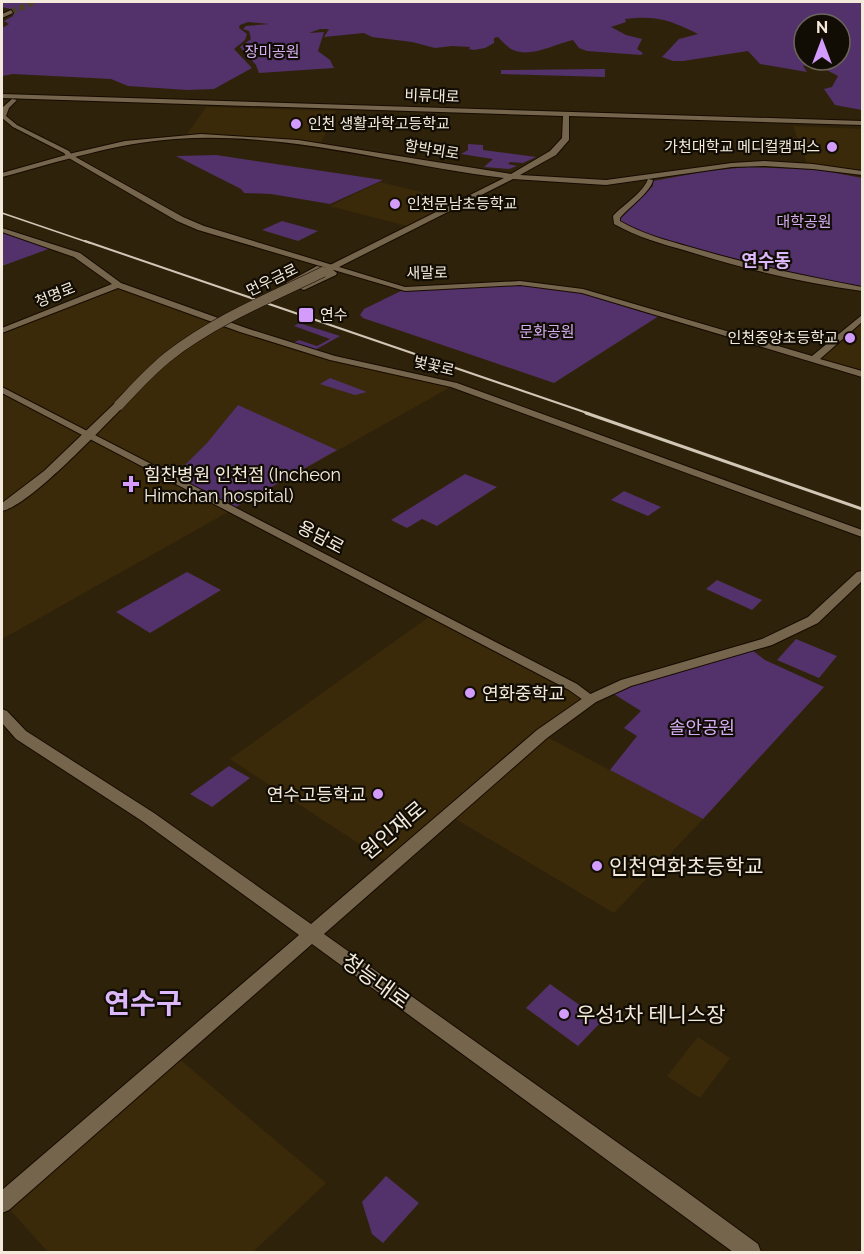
<svg xmlns="http://www.w3.org/2000/svg" width="864" height="1254" font-family="Raleway,'Noto Sans KR',sans-serif">
  <rect width="100%" height="100%" fill="#2f220a"/>
  <g fill="#3b2a0a">
    <polygon points="206,107 336,111 319,147 254,138 185,137"/>
    <polygon points="793,126 862,129 862,173 808,166"/>
    <polygon points="380,182 461,202 411,227 330,206"/>
    <polygon points="118,285 324,356 454,385 2,639 2,330"/>
    <polygon points="862,318 862,374 814,359"/>
    <polygon points="433,614 591,699 543,735 703,819 614,913 449,815 390,864 230,759"/>
    <polygon points="698,1037 730,1058 700,1098 667,1076"/>
    <polygon points="172,1053 326,1183 253,1252 48,1252 2,1201"/>
  </g>
  <g fill="#53316b" fill-rule="evenodd">
    <path d="M2 2H862V110L835 105 824 89 832 87 838 76 815 64 803 66 807 72 760 64 748 51 683 61H673L662 57 679 39 698 34C671 20 655 15 625 19L626 22 611 27 626 35 642 39 637 49 643 53 641 55 587 51 579 48 573 40C555 44 531 58 513 50 508 48 502 41 498 37L494 38V43L485 48 474 50 469 49 470 47 452 46 435 48 412 42 372 37 364 33 324 37 329 29H320L309 33 324 32 318 51 330 60 334 68 259 73 256 65 240 47 251 39 249 31 243 29 246 26 269 24 248 22 240 25 239 28 247 34 245 40 234 49 252 68 214 89 187 90 128 86 111 79 13 74 2 76V28L9 24 4 21 13 16 14 10 2 7ZM804 24H840V60H804Z"/>
    <polygon points="600,69 605,69 605,77 501,74 501,70"/>
    <polygon points="468,144 483,145 483,150 536,157 523,163 510,162 508,164 517,166 509,169 484,167 493,159 461,154 468,150"/>
    <polygon points="216,155 383,180 330,204 271,194 244,193 241,189 176,156"/>
    <polygon points="748,167 820,170 862,178 862,287 768,270 638,232 620,222 619,218 653,186 653,181 708,171"/>
    <polygon points="282,221 318,231 298,241 262,230"/>
    <polygon points="2,230 54,247 2,266"/>
    <polygon points="503,283 560,286 662,314 554,383 363,318 360,315 364,309 405,289"/>
    <polygon points="299,323 340,336 315,350 291,344 299,340 317,346 330,339 294,326"/>
    <polygon points="330,378 367,392 355,395 320,384"/>
    <polygon points="238,405 337,450 232,509 172,478 207,443"/>
    <polygon points="465,474 497,487 437,526 422,519 407,528 391,520"/>
    <polygon points="624,491 661,507 648,516 611,500"/>
    <polygon points="187,572 221,590 150,633 116,612"/>
    <polygon points="717,580 762,600 752,610 706,589"/>
    <polygon points="796,639 837,656 819,678 777,660"/>
    <polygon points="748,647 765,660 824,687 703,819 610,770 637,736 624,728 641,711 609,691"/>
    <polygon points="229,766 250,778 212,807 190,794"/>
    <polygon points="550,984 602,1021 578,1046 526,1008"/>
    <polygon points="386,1176 419,1203 383,1243 372,1234 362,1202"/>
  </g>
  <g fill="none" stroke-linecap="round" stroke-linejoin="round">
    <polyline stroke="#4c402a" stroke-width="6" stroke-dasharray="6 3" stroke-linecap="butt" points="11,12 34,2"/>
    <g stroke="#170b00" stroke-width="2">
      <g id="tertiary">
        <polygon points="12,99 17,100 9,108 6,116 17,125 69,151 72,155 183,217 204,226 405,287 520,281 583,289 812,356 862,315 862,322 820,359 862,371 862,377 582,293 520,285 405,291 198,230 177,221 67,157 64,153 13,127 2,118 3,107"/>
        <path d="M648 179 653 180C651 192 628 208 620 218V221C642 234 666 240 690 247 747 264 804 276 862 287V291C804 283 744 269 687 251 662 244 637 237 614 224L613 216C624 204 643 193 648 179Z"/>
        <polygon points="2,228 80,253 121,283 246,328 335,356 457,383 862,530 862,537 451,387 330,360 240,332 118,288 2,333 2,328 112,284 74,257 2,232"/>
        <polygon points="2,387 577,684 597,699 596,702 586,702 569,690 2,393"/>
      </g>
    </g>
    <g stroke="#170b00" stroke-width="2">
      <g id="secondary">
        <polygon points="11,10 13,13 2,18 2,14"/>
        <path d="M2 94 862 121V125L569 116V140L556 155 520 175 606 180 732 163 764 161 813 164 862 171V175L813 169 764 166 732 167 606 185 513 179 333 270 337 273 336 275 304 290 301 289V285L323 275 319 272 290 286 286 283 317 266 324 268 504 178C395 165 286 131 175 139 115 143 59 162 2 177V173L73 153 125 141 201 134 298 140 511 174 550 151 562 138 563 116 2 98Z"/>
        <path d="M119 402 123 403V407C100 430 29 506 2 511V503L44 471 115 403Z"/>
        <polygon points="862,571 862,581 818,623 772,645 631,686 596,702 547,738 324,934 680,1187 758,1244 761,1252 733,1252 312,944 9,1210 2,1213 2,1190 299,935 142,821 16,739 2,723 2,709 7,711 26,731 154,813 311,924 537,730 586,696 621,680 762,639 808,617 857,572"/>
      </g>
    </g>
    <use href="#tertiary" fill="#74654c" fill-rule="evenodd"/>
    <use href="#secondary" fill="#74654c" fill-rule="evenodd"/>
    <polyline stroke="#d1c7b7" stroke-width="1.5" points="2,213 90,243"/>
    <polyline stroke="#d1c7b7" stroke-width="2" points="85,241 590,414"/>
    <polyline stroke="#d1c7b7" stroke-width="3" points="586,413 862,509"/>
    <g stroke="#170b00" stroke-width="11" stroke-linecap="butt">
      <path id="secondary-bridge" d="M119 405C135 388 150 371 169 356 215 320 270 298 323 272"/>
    </g>
    <use href="#secondary-bridge" stroke="#74654c" stroke-width="10"/>
  </g>
  <g fill="#d39cfc" stroke="#120d04" stroke-width="2">
    <circle cx="296" cy="124" r="6"/>
    <circle cx="832" cy="147" r="6"/>
    <circle cx="395" cy="204" r="6"/>
    <rect x="298" y="307" width="16" height="16" rx="3"/>
    <circle cx="850" cy="338" r="6"/>
    <path d="M128 475h6v6h6v6h-6v6h-6v-6h-6v-6h6z"/>
    <circle cx="470" cy="693" r="6"/>
    <circle cx="378" cy="794" r="6"/>
    <circle cx="597" cy="866" r="6"/>
    <circle cx="564" cy="1014" r="6"/>
  </g>
  <g text-anchor="middle" dominant-baseline="central" stroke-width="4.5" stroke-linejoin="round" paint-order="stroke">
    <g font-size="15" fill="#d5adf4" stroke="#120d04">
      <text x="272" y="52">장미공원</text>
      <text x="804" y="222">대학공원</text>
      <text x="547" y="332">문화공원</text>
    </g>
    <g font-size="15" fill="#f3eadc" stroke="#120d04">
      <text transform="translate(432 96) rotate(2)">비류대로</text>
      <text transform="translate(432 150) rotate(9)">함박뫼로</text>
      <text transform="translate(427 273) rotate(-1)">새말로</text>
      <text transform="translate(272 280) rotate(-26)">먼우금로</text>
      <text transform="translate(55 295) rotate(-22)">청명로</text>
      <text transform="translate(434 366) rotate(13)">벚꽃로</text>
    </g>
    <g font-size="15" fill="#f3eadc" stroke="#120d04" text-anchor="start">
      <text x="308" y="124">인천 생활과학고등학교</text>
      <text x="820" y="147" text-anchor="end">가천대학교 메디컬캠퍼스</text>
      <text x="407" y="204">인천문남초등학교</text>
      <text x="320" y="315">연수</text>
      <text x="838" y="338" text-anchor="end">인천중앙초등학교</text>
    </g>
    <g font-size="18" font-weight="bold" fill="#dcb7fa" stroke="#120d04">
      <text x="766" y="260">연수동</text>
    </g>
    <g font-size="18" fill="#f3eadc" stroke="#120d04" text-anchor="start">
      <text x="144" y="474">힘찬병원 인천점 (Incheon<tspan x="144" dy="21">Himchan hospital)</tspan></text>
      <text x="482" y="693">연화중학교</text>
      <text x="366" y="794" text-anchor="end">연수고등학교</text>
    </g>
    <g font-size="18" fill="#f3eadc" stroke="#120d04">
      <text transform="translate(321 537) rotate(28)">용담로</text>
    </g>
    <g font-size="18" fill="#d5adf4" stroke="#120d04">
      <text x="702" y="727">솔안공원</text>
    </g>
    <g font-size="21" fill="#f3eadc" stroke="#120d04">
      <text transform="translate(393 830) rotate(-40)">원인재로</text>
      <text transform="translate(376 981) rotate(36)">청능대로</text>
    </g>
    <g font-size="21" fill="#f3eadc" stroke="#120d04" text-anchor="start">
      <text x="609" y="866">인천연화초등학교</text>
      <text x="576" y="1014">우성1차 테니스장</text>
    </g>
    <g font-size="28" font-weight="bold" fill="#dcb7fa" stroke="#120d04">
      <text x="143" y="1003">연수구</text>
    </g>
  </g>
  <rect width="864" height="1254" fill="none" stroke="#f3eadc" stroke-width="6"/>
  <g transform="translate(822 42)"><circle r="28" fill="#120d04" stroke="#6c655a" stroke-width="1.5"/>
  <path d="M0-4.5L10 22L0 15L-10 22Z" fill="#d39cfc"/>
  <text y="-9" font-size="16" font-weight="bold" text-anchor="middle" fill="#f3eadc">N</text>
  </g>
</svg>
